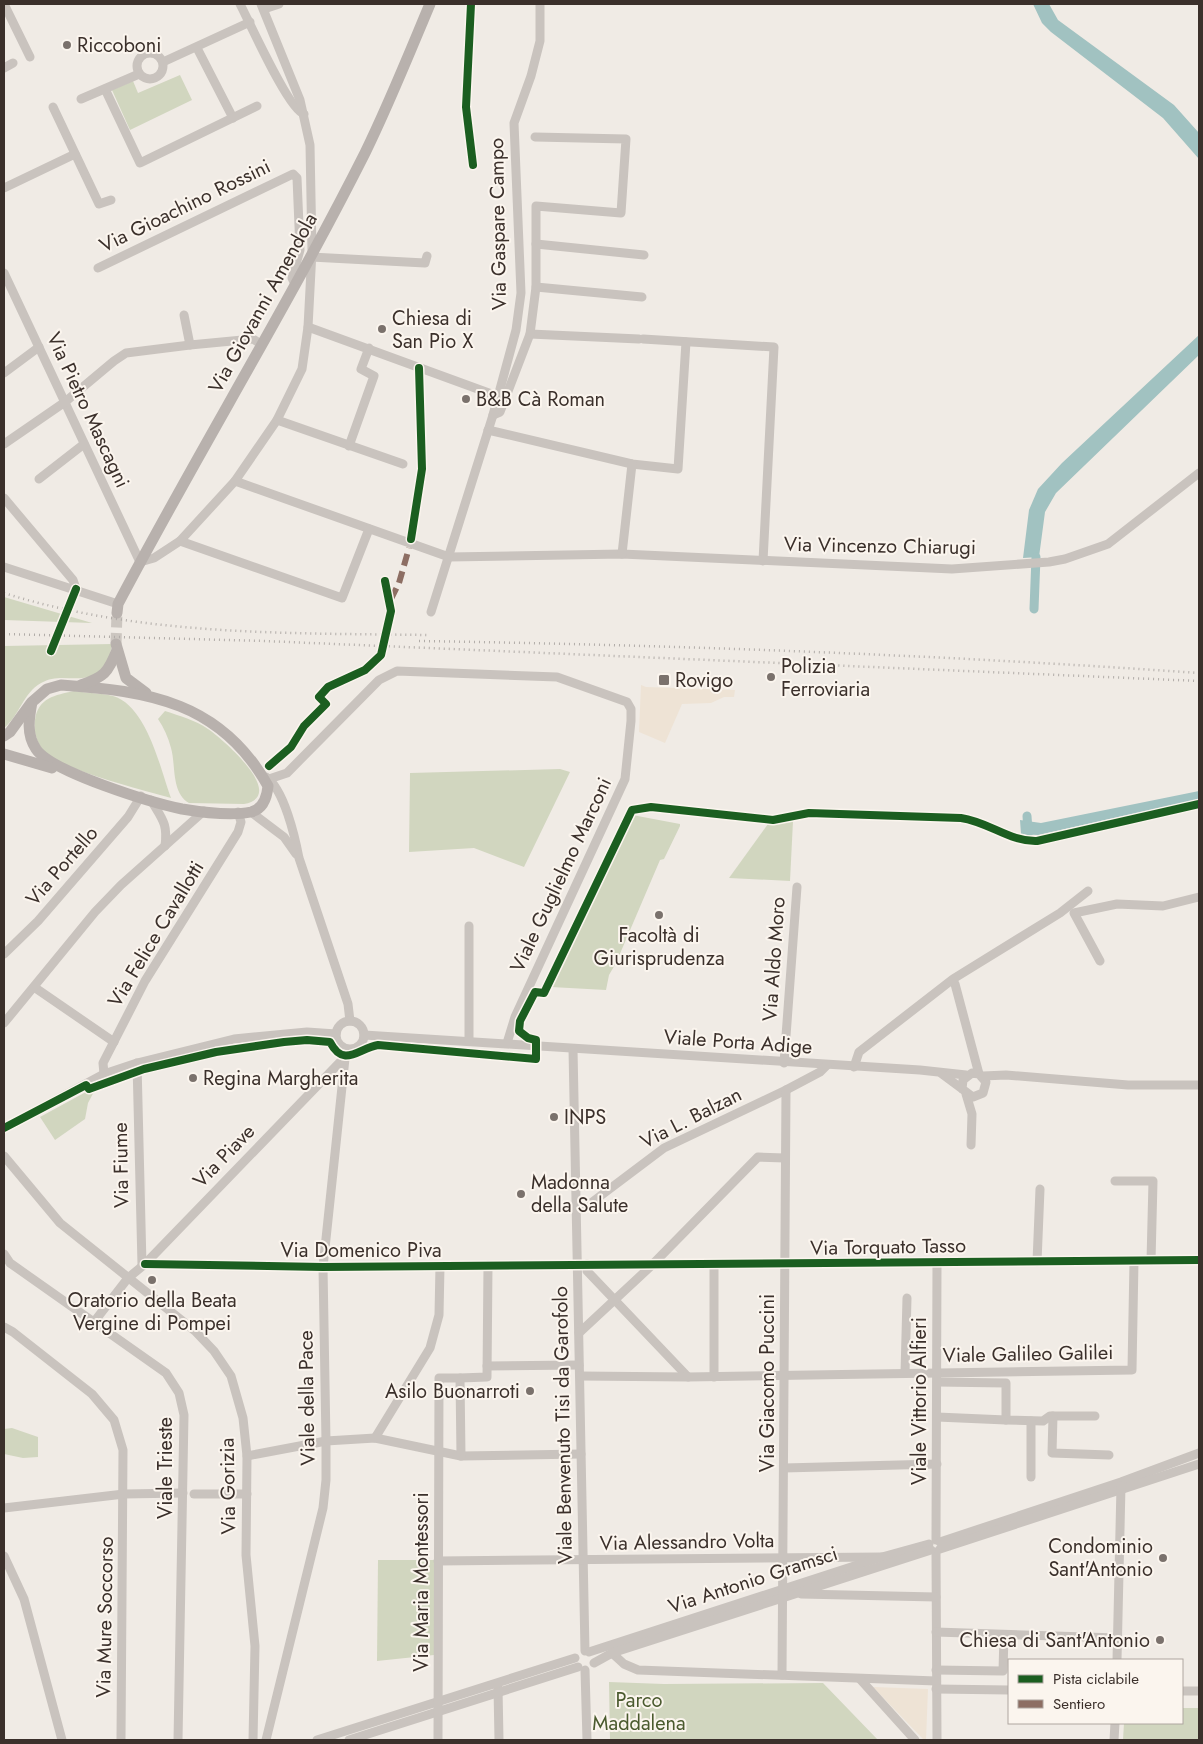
<svg xmlns="http://www.w3.org/2000/svg" width="1203" height="1744" font-family="Jost,sans-serif">
  <rect width="100%" height="100%" fill="#f0ebe5"/>
  <g fill="#d1d6bf">
    <polygon points="180,75 192,100 130,130 112,90 133,81 138,93"/>
    <polygon points="4,597 92,623 4,620"/>
    <path d="M112 644 108 665C103 668 97 674 92 676 75 682 58 673 41 683 23 693 20 715 4 728V646Z"/>
    <path d="M74 691C87 693 101 693 113 696 147 706 160 768 171 798 140 789 68 772 45 752 37 744 33 731 35 720 38 698 55 695 74 691Z"/>
    <path d="M165 711C180 716 195 720 208 729 224 740 288 796 244 804L189 803C171 793 176 765 171 748 168 737 164 728 158 719Z"/>
    <polygon points="560,769 570,772 524,867 474,848 409,852 410,773"/>
    <polygon points="627,814 680,824 680,826 664,859 660,860 616,963 609,975 606,990 551,987"/>
    <polygon points="793,821 790,881 729,878 768,824"/>
    <polygon points="97,1086 88,1103 85,1119 55,1140 40,1117"/>
    <polygon points="12,1428 38,1437 38,1457 23,1458 4,1454 4,1429"/>
    <polygon points="378,1560 434,1560 434,1655 377,1661"/>
    <polygon points="609,1682 664,1684 823,1683 878,1740 610,1740"/>
    <polygon points="1182,1708 1199,1708 1199,1740 1123,1740 1124,1723 1182,1723"/>
  </g>
  <g fill="#eee3d5">
    <polygon points="641,685 646,687 735,690 734,697 724,697 711,703 682,704 665,743 639,732"/>
    <polygon points="873,1687 928,1689 926,1740 924,1740"/>
  </g>
  <g fill="#a1c2c1">
    <polygon points="1033,4 1049,4 1058,20 1174,105 1199,133 1199,159 1163,118 1051,32 1042,23"/>
    <polygon points="1199,335 1199,355 1056,493 1045,512 1039,557 1023,558 1029,510 1038,489 1062,463"/>
    <polygon points="1199,791 1199,799 1038,835 1021,834 1020,820 1041,823"/>
  </g>
  <g fill="none" stroke-linecap="round" stroke-linejoin="round">
    <g stroke="#a1c2c1" stroke-width="9">
      <polyline points="1034,609 1036,557"/>
      <polyline points="1027,816 1028,831 1030,831"/>
    </g>
    <polyline stroke="#ccc6c0" stroke-width="11" stroke-dasharray="11 5.5" stroke-linecap="butt" points="116,644 117,613"/>
    <g stroke="#c9c3be" stroke-width="9">
      <polyline points="4,4 30,57"/>
      <path d="M240 4C249 21 289 111 304 114"/>
      <polyline points="264,9 279,4"/>
      <polyline points="197,48 233,118"/>
      <circle cx="150" cy="66" r="13"/>
      <polyline points="163,62 250,22"/>
      <polyline points="4,68 13,63"/>
      <polyline points="105,89 140,163 257,106"/>
      <polyline points="81,99 139,74"/>
      <polyline points="53,107 99,204 111,200"/>
      <polyline points="4,188 75,154"/>
      <polyline points="536,244 644,255"/>
      <polyline points="311,257 425,263 427,256"/>
      <polyline points="98,268 293,174 297,178 300,250 292,278 295,284"/>
      <polyline points="4,273 140,562 154,558 180,541 235,481 277,420 302,369 308,327 312,251 310,145 300,100 261,4"/>
      <polyline points="536,287 642,297"/>
      <polyline points="184,315 190,345"/>
      <polyline points="308,327 497,396"/>
      <polyline points="530,334 639,339"/>
      <polyline points="643,339 774,347 763,561"/>
      <polyline points="4,373 39,347"/>
      <polyline points="493,415 500,412 530,334 536,287 536,206 621,213 626,139 535,137"/>
      <polyline points="277,420 403,464"/>
      <polyline points="488,430 632,464 678,469 686,342"/>
      <polyline points="4,444 65,402 114,361 126,353 190,345 253,339 261,344"/>
      <polyline points="349,446 374,376 361,369 369,348"/>
      <polyline points="39,479 84,444"/>
      <polyline points="235,481 449,557 622,554 952,569 1049,562 1065,559 1108,544 1199,473"/>
      <polyline points="4,498 73,580 76,589"/>
      <polyline points="180,541 342,598 369,529"/>
      <polyline points="622,554 632,464"/>
      <polyline points="4,567 118,604"/>
      <polyline points="431,612 493,415 516,330 521,293 514,123 531,76 540,41 540,4"/>
      <path d="M266 777C284 789 295 837 299 858L348 1004 350 1021"/>
      <polyline points="269,779 287,773 379,680 397,671 557,677 627,702 631,709 631,721 625,779 515,1017 507,1043"/>
      <path d="M151 800C162 819 168 823 165 846"/>
      <polyline points="251,812 284,837 296,854"/>
      <polyline points="4,954 38,921 128,817 141,796"/>
      <polyline points="1100,961 1074,913 1117,904 1163,906 1199,897"/>
      <polyline points="955,984 979,1074"/>
      <polyline points="34,987 114,1042"/>
      <circle cx="350" cy="1035" r="14"/>
      <polyline points="4,1023 95,912 121,885 204,811"/>
      <polyline points="364,1035 920,1070 966,1075"/>
      <polyline points="469,1041 469,926"/>
      <polyline points="573,1049 585,1651"/>
      <polyline points="137,1063 142,1265"/>
      <polyline points="784,1063 797,887"/>
      <polyline points="854,1067 859,1052 953,979 1060,913 1088,891"/>
      <polyline points="104,1074 103,1063 145,981 238,832 241,822 238,812"/>
      <polyline points="942,1074 973,1097 983,1093 986,1082 979,1074 972,1073 963,1080 962,1089"/>
      <polyline points="983,1076 1006,1075 1128,1085 1199,1085"/>
      <polyline points="966,1094 972,1114 971,1145"/>
      <polyline points="4,1128 104,1074 137,1063 234,1039 307,1032 336,1034"/>
      <polyline points="4,1156 60,1223 195,1331 214,1351 231,1376 243,1418 247,1456 246,1555 255,1646 253,1740"/>
      <polyline points="1115,1181 1153,1181 1151,1261"/>
      <polyline points="577,1209 583,1209 664,1148 786,1090 820,1072 827,1065"/>
      <polyline points="4,1254 10,1263 166,1373 179,1393 184,1415 178,1740"/>
      <polyline points="1037,1262 1040,1189"/>
      <polyline points="145,1264 323,1267 1199,1260"/>
      <polyline points="587,1264 587,1271 688,1377"/>
      <polyline points="714,1265 714,1377"/>
      <polyline points="94,1322 128,1278 145,1264 345,1057"/>
      <polyline points="4,1327 13,1332 92,1394 114,1420 123,1450 121,1740"/>
      <polyline points="579,1333 651,1266 758,1157 785,1158"/>
      <polyline points="487,1366 579,1365"/>
      <polyline points="905,1373 907,1298"/>
      <polyline points="580,1376 688,1377 1132,1370 1134,1261"/>
      <polyline points="460,1378 487,1377 488,1265"/>
      <polyline points="937,1382 1006,1383 1006,1420 1043,1421 1050,1416 1095,1416"/>
      <polyline points="1053,1416 1052,1453 1109,1455"/>
      <polyline points="937,1417 1006,1420"/>
      <polyline points="375,1438 430,1348 439,1315 440,1266"/>
      <polyline points="247,1456 326,1441 375,1438 461,1456 581,1454"/>
      <polyline points="784,1468 937,1464"/>
      <polyline points="1031,1477 1031,1421"/>
      <polyline points="194,1494 247,1494"/>
      <polyline points="4,1508 124,1494 183,1493"/>
      <polyline points="936,1540 937,1263"/>
      <polyline points="940,1542 1121,1482 1199,1453"/>
      <polyline points="940,1549 1199,1464"/>
      <polyline points="936,1552 937,1740"/>
      <polyline points="4,1556 24,1599 62,1740"/>
      <polyline points="438,1561 882,1557"/>
      <polyline points="801,1594 936,1597"/>
      <polyline points="936,1632 1117,1638"/>
      <polyline points="589,1652 882,1557 929,1544"/>
      <polyline points="612,1653 624,1664 638,1670 936,1681"/>
      <polyline points="1117,1660 1121,1486"/>
      <polyline points="594,1663 612,1653 931,1550"/>
      <polyline points="585,1670 587,1740"/>
      <polyline points="936,1670 1003,1671 1004,1635"/>
      <polyline points="782,1675 786,1090"/>
      <polyline points="860,1679 915,1740"/>
      <polyline points="498,1688 499,1740"/>
      <polyline points="936,1689 1009,1690"/>
      <polyline points="1182,1691 1199,1691"/>
      <polyline points="266,1740 323,1508 326,1480 326,1441 323,1267 346,1049"/>
      <polyline points="317,1740 575,1658"/>
      <polyline points="349,1740 578,1667"/>
      <polyline points="438,1740 439,1378 460,1378 461,1456"/>
      <polyline points="1114,1740 1115,1723"/>
    </g>
    <g stroke="#b8b1ad" stroke-width="11">
      <path d="M117 613 118 604C198 452 288 306 365 153 389 104 409 54 430 4"/>
      <polyline points="116,644 126,678 146,693"/>
      <path d="M61 685C149 691 221 702 268 786 267 797 263 809 251 812 233 816 200 812 182 809 153 803 51 772 36 749 26 734 29 718 32 702L47 689Z"/>
      <path d="M81 685C104 677 108 673 117 650"/>
      <polyline points="4,736 10,732 31,703"/>
      <polyline points="4,754 52,768"/>
    </g>
    <g stroke="#b1aca8" stroke-width="2.5" stroke-dasharray="1 4" stroke-linecap="butt">
      <path d="M4 593C140 636 285 633 427 635"/>
      <polyline points="4,634 265,641 1199,681"/>
      <path d="M419 641C679 645 940 655 1199 673"/>
    </g>
    <polyline stroke="#8d6e63" stroke-width="6" stroke-dasharray="12 6" stroke-linecap="butt" points="391,599 399,583 409,548"/>
    <g stroke="#fbf5ee" stroke-width="11">
      <g id="cycleway">
        <polyline points="471,4 466,107 473,165"/>
        <polyline points="411,539 422,469 419,368"/>
        <polyline points="51,651 76,589"/>
        <polyline points="269,766 291,747 304,726 326,704 319,697 328,687 365,670 381,655 391,611 385,581"/>
        <path d="M4 1128 86 1085 89 1089 144 1069 216 1052 284 1042 307 1040 330 1042C344 1069 359 1048 378 1045L536 1059V1040L528 1038 519 1031 520 1021 535 992 544 993 632 810 651 807 773 820 809 813 961 818C989 822 1010 842 1037 841L1199 804"/>
        <polyline points="145,1264 323,1267 1199,1260"/>
      </g>
    </g>
    <use href="#cycleway" stroke="#1b5e20" stroke-width="8"/>
  </g>
  <g fill="#7a716c" stroke="#fbf5ee" stroke-width="2">
    <circle cx="67" cy="45" r="5"/>
    <circle cx="382" cy="329" r="5"/>
    <circle cx="466" cy="399" r="5"/>
    <circle cx="771" cy="677" r="5"/>
    <rect x="658" y="674" width="12" height="12" rx="2.5"/>
    <circle cx="659" cy="915" r="5"/>
    <circle cx="193" cy="1078" r="5"/>
    <circle cx="554" cy="1117" r="5"/>
    <circle cx="521" cy="1194" r="5"/>
    <circle cx="152" cy="1280" r="5"/>
    <circle cx="530" cy="1391" r="5"/>
    <circle cx="1163" cy="1558" r="5"/>
    <circle cx="1160" cy="1640" r="5"/>
  </g>
  <g text-anchor="middle" dominant-baseline="central" stroke-width="4" stroke-linejoin="round" paint-order="stroke">
    <g font-size="20" fill="#3b302b" stroke="#fbf5ee" text-anchor="start">
      <text x="77" y="45">Riccoboni</text>
      <text x="392" y="318">Chiesa di<tspan x="392" dy="23">San Pio X</tspan></text>
      <text x="476" y="399">B&amp;B Cà Roman</text>
      <text x="781" y="666">Polizia<tspan x="781" dy="23">Ferroviaria</tspan></text>
      <text x="675" y="680">Rovigo</text>
      <text x="659" y="935" text-anchor="middle">Facoltà di<tspan x="659" dy="23">Giurisprudenza</tspan></text>
      <text x="203" y="1078">Regina Margherita</text>
      <text x="564" y="1117">INPS</text>
      <text x="531" y="1182">Madonna<tspan x="531" dy="23">della Salute</tspan></text>
      <text x="152" y="1300" text-anchor="middle">Oratorio della Beata<tspan x="152" dy="23">Vergine di Pompei</tspan></text>
      <text x="520" y="1391" text-anchor="end">Asilo Buonarroti</text>
      <text x="1153" y="1546" text-anchor="end">Condominio<tspan x="1153" dy="23">Sant'Antonio</tspan></text>
      <text x="1150" y="1640" text-anchor="end">Chiesa di Sant'Antonio</text>
    </g>
    <g font-size="20" fill="#3b302b" stroke="#fbf5ee">
      <text transform="translate(185 206) rotate(-26)">Via Gioachino Rossini</text>
      <text transform="translate(498 224) rotate(-91)">Via Gaspare Campo</text>
      <text transform="translate(263 303) rotate(-61)">Via Giovanni Amendola</text>
      <text transform="translate(88 410) rotate(65)">Via Pietro Mascagni</text>
      <text transform="translate(880 546) rotate(1)">Via Vincenzo Chiarugi</text>
      <text transform="translate(62 866) rotate(-49)">Via Portello</text>
      <text transform="translate(561 875) rotate(-65)">Viale Guglielmo Marconi</text>
      <text transform="translate(156 934) rotate(-59)">Via Felice Cavallotti</text>
      <text transform="translate(774 959) rotate(-86)">Via Aldo Moro</text>
      <text transform="translate(738 1042) rotate(4)">Viale Porta Adige</text>
      <text transform="translate(691 1118) rotate(-27)">Via L. Balzan</text>
      <text transform="translate(224 1156) rotate(-46)">Via Piave</text>
      <text transform="translate(121 1165) rotate(-91)">Via Fiume</text>
      <text transform="translate(888 1247) rotate(-1)">Via Torquato Tasso</text>
      <text x="361" y="1250">Via Domenico Piva</text>
      <text transform="translate(1028 1354) rotate(-1)">Viale Galileo Galilei</text>
      <text transform="translate(767 1383) rotate(-90)">Via Giacomo Puccini</text>
      <text transform="translate(307 1398) rotate(-91)">Viale della Pace</text>
      <text transform="translate(919 1401) rotate(-90)">Viale Vittorio Alfieri</text>
      <text transform="translate(563 1425) rotate(-91)">Viale Benvenuto Tisi da Garofolo</text>
      <text transform="translate(165 1468) rotate(-90)">Viale Trieste</text>
      <text transform="translate(228 1486) rotate(-91)">Via Gorizia</text>
      <text transform="translate(687 1542) rotate(-1)">Via Alessandro Volta</text>
      <text transform="translate(753 1580) rotate(-18)">Via Antonio Gramsci</text>
      <text transform="translate(421 1582) rotate(-90)">Via Maria Montessori</text>
      <text transform="translate(105 1617) rotate(-89)">Via Mure Soccorso</text>
    </g>
    <g font-size="20" fill="#4a5a2e" stroke="#fbf5ee">
      <text x="639" y="1700">Parco<tspan x="639" dy="23">Maddalena</tspan></text>
    </g>
  </g>
  <rect width="1203" height="1744" fill="none" stroke="#3b302b" stroke-width="10"/>
  <rect x="1008" y="1659" width="175" height="65" fill="#fbf5ee" stroke="#aea6a0"/>
  <rect x="1018" y="1675" width="25" height="8" fill="#1b5e20" stroke="#aea6a0"/>
  <text x="1053" y="1684" font-size="15" fill="#3b302b">Pista ciclabile</text>
  <rect x="1018" y="1700" width="25" height="8" fill="#8d6e63" stroke="#aea6a0"/>
  <text x="1053" y="1709" font-size="15" fill="#3b302b">Sentiero</text>
</svg>
